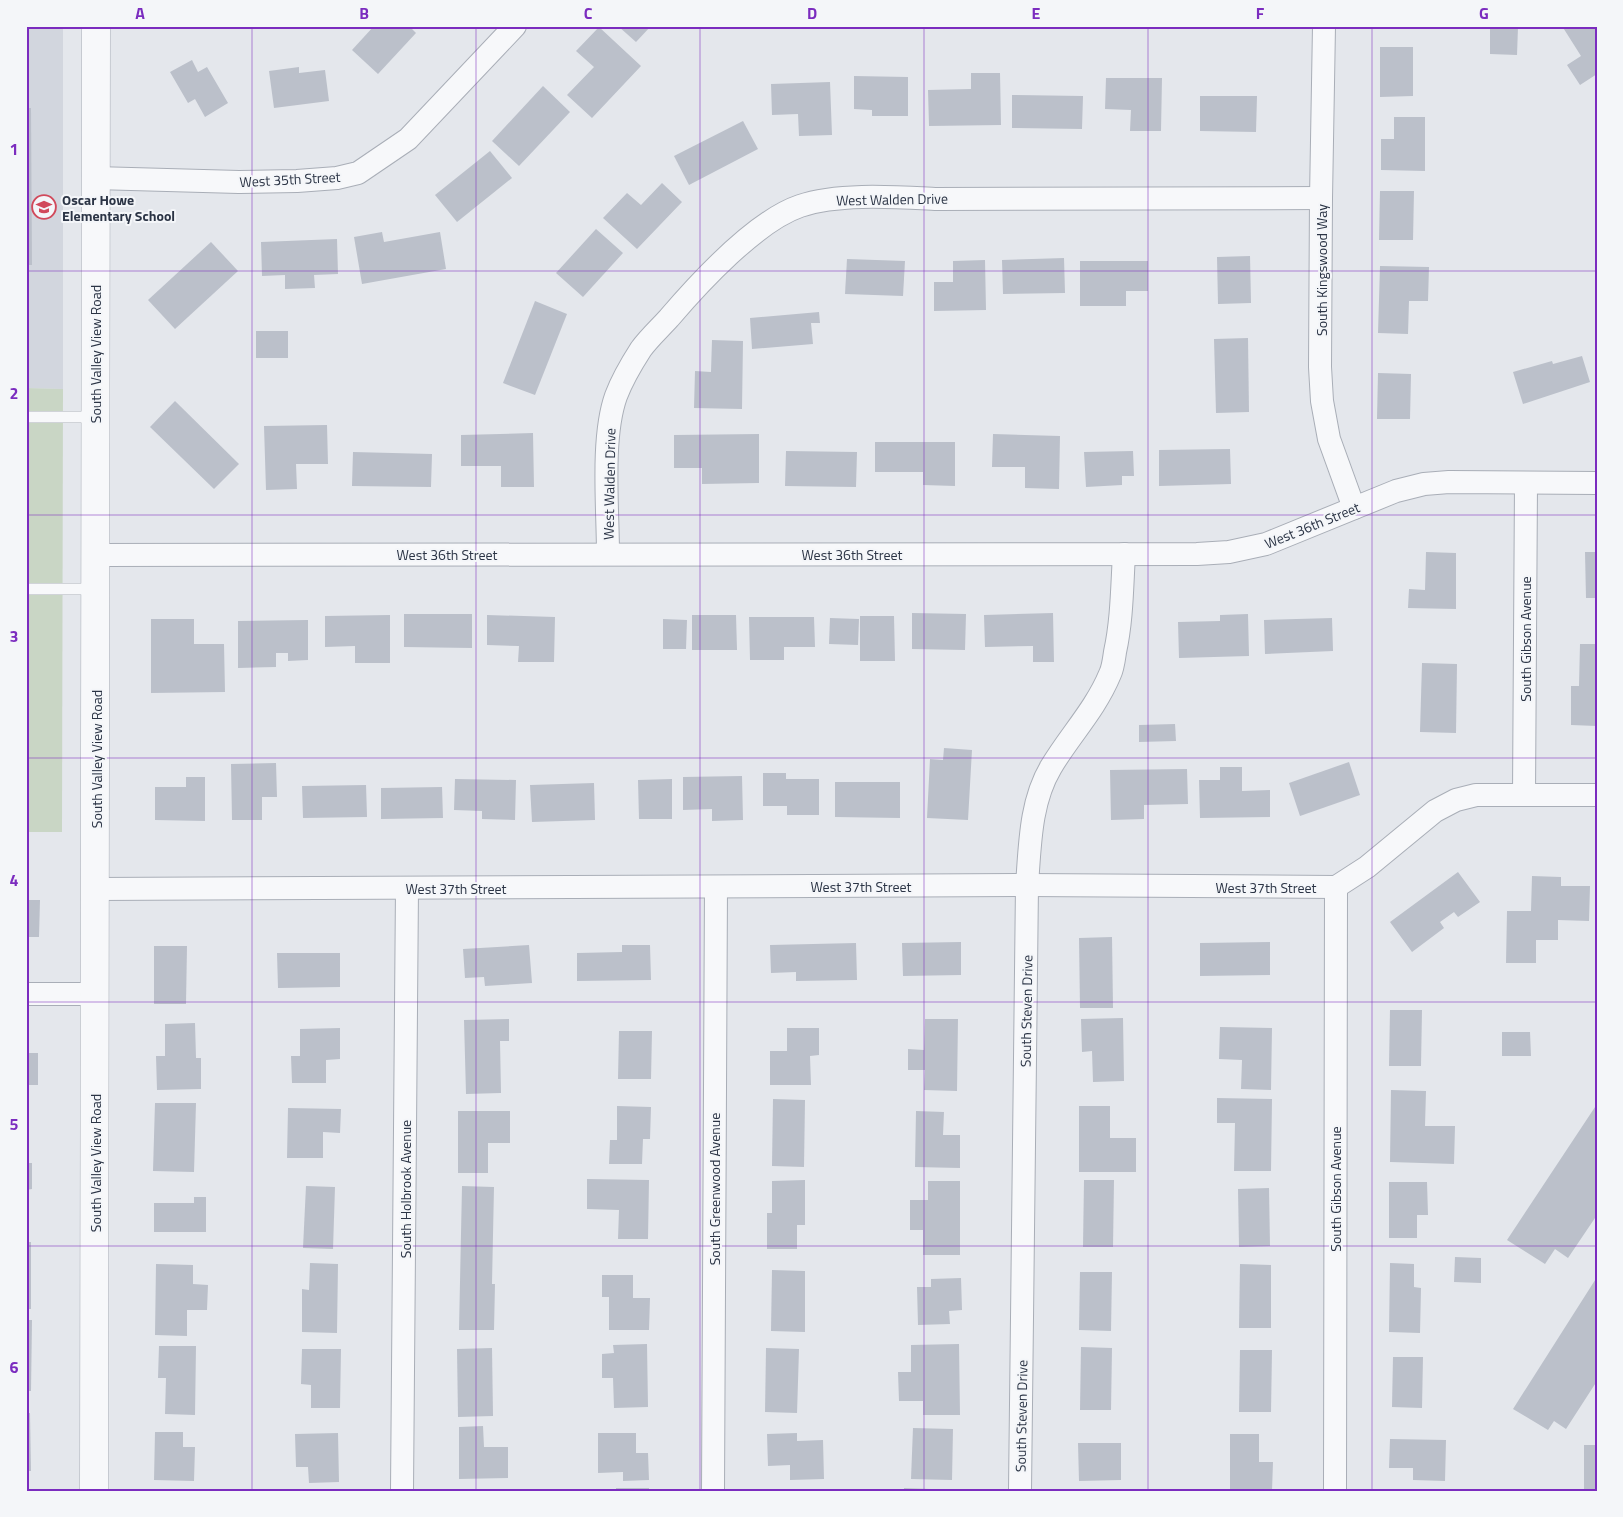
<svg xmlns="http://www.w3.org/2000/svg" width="1623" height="1517" font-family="'Titillium Web',sans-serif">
  <rect width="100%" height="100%" fill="#e4e7ec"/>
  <polygon fill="#d2d6de" points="26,26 63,26 63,389 26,388"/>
  <polygon fill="#c9d6c5" points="26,388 63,389 62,832 26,832"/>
  <g fill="#bbc0ca">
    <polygon points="374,26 409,26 416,33 378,74 352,50"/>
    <polygon points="618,26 651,26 636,42"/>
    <polygon points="1562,26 1597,26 1597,74 1580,85 1567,65 1581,56"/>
    <polygon points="599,27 641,66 592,118 567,95 594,67 576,51"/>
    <polygon points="1490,27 1518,27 1517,55 1490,54"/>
    <polygon points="1380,47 1413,47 1413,96 1380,97"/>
    <polygon points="192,60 198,72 207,67 228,103 205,117 195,99 188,103 170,72"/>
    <polygon points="299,67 299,73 325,70 329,101 274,108 269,71"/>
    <polygon points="971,73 1000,73 1001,125 929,126 928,90 971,89"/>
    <polygon points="854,76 908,77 908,116 872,116 872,110 854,109"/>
    <polygon points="1106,78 1162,78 1161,131 1130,131 1131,110 1105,109"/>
    <polygon points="830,82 832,135 799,136 798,114 772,115 771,84"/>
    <polygon points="543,86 570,112 519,166 492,141"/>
    <polygon points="1012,95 1083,96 1082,129 1012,128"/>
    <polygon points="1200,96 1257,96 1256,132 1200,131"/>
    <polygon points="26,108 31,108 32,265 26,265"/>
    <polygon points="1394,117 1425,117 1425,171 1381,170 1381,139 1394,139"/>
    <polygon points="743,121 758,149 689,185 674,156"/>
    <polygon points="490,151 512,178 457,222 435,195"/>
    <polygon points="662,183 682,202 637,249 603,218 627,193 641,205"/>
    <polygon points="1380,191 1414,191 1413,240 1379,240"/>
    <polygon points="596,229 623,253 583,297 556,273"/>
    <polygon points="382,232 384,242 440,232 446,269 362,284 354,237"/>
    <polygon points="337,239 338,274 314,275 315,288 285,289 285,275 262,276 261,242"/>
    <polygon points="211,242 238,271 175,329 148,300"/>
    <polygon points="1250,256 1251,303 1218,304 1217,257"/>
    <polygon points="1064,258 1065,293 1003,294 1002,260"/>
    <polygon points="847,259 905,261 903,296 845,294"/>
    <polygon points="985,260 986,310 934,311 934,282 953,282 953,261"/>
    <polygon points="1080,261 1148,261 1148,291 1126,291 1126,306 1080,306"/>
    <polygon points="1380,266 1429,267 1428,301 1409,301 1408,334 1378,333"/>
    <polygon points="535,301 567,314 535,395 503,383"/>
    <polygon points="819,312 820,323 811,323 813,344 752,349 750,318"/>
    <rect x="256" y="331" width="32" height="27"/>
    <polygon points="1248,338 1249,412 1216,413 1214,339"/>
    <polygon points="712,340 743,341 742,409 694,408 695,371 711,372"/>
    <polygon points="1582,356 1590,382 1523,404 1513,372 1552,361 1553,364"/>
    <polygon points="1378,373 1411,374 1410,419 1377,419"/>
    <polygon points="175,401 239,464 214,489 150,427"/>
    <polygon points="327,425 328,464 296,464 297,489 266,490 264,426"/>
    <polygon points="533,433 534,487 501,487 501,466 461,466 461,435"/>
    <polygon points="759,434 759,483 702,484 702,468 674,468 674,435"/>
    <polygon points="993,434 1060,436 1059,489 1025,488 1025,467 992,467"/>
    <polygon points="875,442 955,442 955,486 923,485 923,472 875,472"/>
    <polygon points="1230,449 1231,484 1159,486 1159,450"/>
    <polygon points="786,451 857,452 856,487 785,486"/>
    <polygon points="1133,451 1134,476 1122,476 1122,485 1086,487 1084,452"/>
    <polygon points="353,452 432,454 431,487 352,486"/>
    <polygon points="1426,552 1456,553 1456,609 1408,608 1409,589 1425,590"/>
    <polygon points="1585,552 1597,552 1597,598 1586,598"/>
    <polygon points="912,613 966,614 965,650 912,649"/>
    <polygon points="1053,613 1054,662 1033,662 1033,646 985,647 984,615"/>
    <polygon points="404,614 472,614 472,648 404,647"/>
    <polygon points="1248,614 1249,656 1179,658 1178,622 1220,621 1220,615"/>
    <polygon points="390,615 390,663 355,663 355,646 325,647 325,616"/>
    <polygon points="487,615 555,617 554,662 518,662 519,646 487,645"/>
    <polygon points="692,615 736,615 737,650 692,650"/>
    <polygon points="860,616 894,616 895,661 860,661"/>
    <polygon points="749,617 814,617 815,647 784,647 784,660 750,660"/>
    <polygon points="830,618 859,619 858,645 829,644"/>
    <polygon points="1332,618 1333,651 1265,654 1264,620"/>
    <polygon points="151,619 194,619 194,644 224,644 225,692 151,693"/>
    <polygon points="663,619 687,620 686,649 663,649"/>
    <polygon points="308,620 308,660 288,661 288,653 276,653 276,667 238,668 238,621"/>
    <polygon points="1580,644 1597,644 1597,726 1571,725 1571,686 1579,686"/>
    <polygon points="1422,663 1457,664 1456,733 1420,732"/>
    <polygon points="1175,724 1176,741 1139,742 1139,725"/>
    <polygon points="944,748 972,750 968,820 927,818 930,759 943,760"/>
    <polygon points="1349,762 1360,795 1300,816 1289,783"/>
    <polygon points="276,763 277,797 262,797 262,820 232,820 231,764"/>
    <polygon points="1220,767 1242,767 1242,791 1270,790 1270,817 1200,818 1199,780 1220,780"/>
    <polygon points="1187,769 1188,804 1144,805 1144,819 1111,820 1110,770"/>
    <polygon points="763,773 786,773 786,779 819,779 819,815 787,815 787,806 763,806"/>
    <polygon points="742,776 743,820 712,821 712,809 683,810 683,777"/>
    <polygon points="186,777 205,777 205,821 155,820 155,787 186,787"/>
    <polygon points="455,779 516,780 515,820 482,819 482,811 454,810"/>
    <polygon points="672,779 672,819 639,819 638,780"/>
    <polygon points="835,782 900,782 900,818 835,817"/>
    <polygon points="594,783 595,820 532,822 530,785"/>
    <polygon points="366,785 367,817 303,818 302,786"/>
    <polygon points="442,787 443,818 381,819 381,788"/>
    <polygon points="1458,872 1480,902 1458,917 1454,912 1440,922 1444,928 1412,952 1390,922"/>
    <polygon points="1532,876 1561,877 1561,886 1590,886 1589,921 1558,920 1558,940 1536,940 1536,963 1506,963 1507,911 1531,911"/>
    <polygon points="26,900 40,900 39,937 26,937"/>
    <polygon points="1112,937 1113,1008 1080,1008 1079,938"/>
    <polygon points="961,942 961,975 903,976 902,943"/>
    <polygon points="1270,942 1270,975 1200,976 1200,943"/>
    <polygon points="856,943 857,980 796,981 796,972 771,973 770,945"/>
    <polygon points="529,945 532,983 485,986 484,977 465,978 463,949"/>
    <polygon points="622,945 650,945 651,980 577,981 577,953 622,952"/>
    <polygon points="154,946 187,946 186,1004 154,1004"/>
    <polygon points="277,953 340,953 340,987 278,988"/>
    <polygon points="1390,1010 1422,1010 1421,1066 1389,1066"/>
    <polygon points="1123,1018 1124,1081 1093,1082 1092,1051 1082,1052 1081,1019"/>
    <polygon points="509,1019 509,1041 500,1041 501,1093 466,1094 464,1020"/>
    <polygon points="925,1019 958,1019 957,1091 924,1090 925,1070 908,1070 908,1049 924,1050"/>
    <polygon points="195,1023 196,1058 201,1058 201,1089 157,1090 156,1056 165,1056 165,1024"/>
    <polygon points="1220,1027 1272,1028 1271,1090 1241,1089 1242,1060 1219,1059"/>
    <polygon points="340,1028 340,1059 326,1060 326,1083 292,1083 291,1056 300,1056 300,1029"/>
    <polygon points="787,1028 819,1028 819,1055 810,1056 811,1085 770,1085 770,1051 787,1051"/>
    <polygon points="619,1031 652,1031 651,1079 618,1079"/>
    <polygon points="1502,1032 1530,1032 1531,1056 1502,1056"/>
    <rect x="26" y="1053" width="12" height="32"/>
    <polygon points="1391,1090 1426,1091 1425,1126 1455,1126 1454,1164 1390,1162"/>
    <polygon points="1217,1098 1272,1099 1271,1171 1234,1171 1235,1123 1217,1123"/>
    <polygon points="773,1099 805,1100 804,1167 772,1166"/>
    <polygon points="155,1103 196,1103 194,1172 153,1171"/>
    <polygon points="1597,1104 1597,1215 1568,1258 1555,1249 1545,1264 1507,1240"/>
    <polygon points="617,1106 651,1107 650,1139 643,1139 642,1164 609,1164 610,1140 617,1140"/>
    <polygon points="1079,1106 1110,1106 1110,1138 1136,1138 1136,1172 1079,1172"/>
    <polygon points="288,1108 341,1109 340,1133 323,1132 323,1158 287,1158"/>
    <polygon points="458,1111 510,1111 510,1143 488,1143 488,1173 458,1173"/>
    <polygon points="916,1111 944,1112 943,1135 960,1135 960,1168 915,1167"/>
    <polygon points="26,1163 32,1163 32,1189 26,1190"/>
    <polygon points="587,1179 649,1180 648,1239 618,1239 619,1210 587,1209"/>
    <polygon points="805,1180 805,1225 797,1225 797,1249 767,1249 767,1213 772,1213 772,1181"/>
    <polygon points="1084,1180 1114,1180 1113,1247 1083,1247"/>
    <polygon points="928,1181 960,1181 960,1255 923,1255 923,1230 910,1230 910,1200 928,1200"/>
    <polygon points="1389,1182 1427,1182 1428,1215 1417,1215 1417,1238 1389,1238"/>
    <polygon points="306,1186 335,1187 333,1249 303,1248"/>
    <polygon points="462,1186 494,1187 492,1284 495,1284 494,1330 459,1330"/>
    <polygon points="1269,1188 1270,1246 1239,1247 1238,1189"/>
    <polygon points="194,1197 206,1197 206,1232 154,1232 154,1203 194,1203"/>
    <rect x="26" y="1242" width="5" height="67"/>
    <polygon points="1455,1257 1481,1258 1481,1283 1454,1282"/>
    <polygon points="310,1263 338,1264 337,1333 302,1332 302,1289 309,1290"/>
    <polygon points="1390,1263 1414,1264 1414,1287 1421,1288 1420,1333 1389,1332"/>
    <polygon points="156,1264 193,1265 193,1284 208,1285 207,1310 187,1310 187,1336 155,1335"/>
    <polygon points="1240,1264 1271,1265 1271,1328 1239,1328"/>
    <polygon points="772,1270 805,1271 805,1332 771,1331"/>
    <polygon points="1080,1272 1112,1272 1111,1331 1079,1330"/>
    <polygon points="602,1275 633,1275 633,1298 650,1298 649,1330 609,1330 609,1297 602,1297"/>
    <polygon points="1597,1277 1597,1381 1566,1429 1554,1421 1548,1430 1513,1409"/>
    <polygon points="961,1278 962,1310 949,1311 950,1324 918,1325 917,1287 931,1287 931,1279"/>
    <polygon points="26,1320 32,1320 31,1391 26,1391"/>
    <polygon points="647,1344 648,1407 614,1408 613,1378 602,1378 602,1354 614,1353 613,1345"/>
    <polygon points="959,1344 960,1415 923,1415 923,1401 899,1401 898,1372 911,1372 911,1345"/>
    <polygon points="159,1346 196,1346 195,1415 165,1414 166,1378 158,1378"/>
    <polygon points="1081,1347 1112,1348 1111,1410 1080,1410"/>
    <polygon points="492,1348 493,1416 458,1417 457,1349"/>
    <polygon points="766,1348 799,1349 797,1413 765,1412"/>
    <polygon points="302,1349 341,1349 340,1408 311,1408 311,1385 301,1384"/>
    <polygon points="1240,1350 1272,1350 1271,1412 1239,1412"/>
    <polygon points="1393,1357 1423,1357 1422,1408 1392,1407"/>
    <polygon points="26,1413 30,1413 31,1471 26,1471"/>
    <polygon points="483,1426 484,1447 508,1447 508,1478 459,1479 459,1427"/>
    <polygon points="913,1428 953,1429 952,1480 911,1479"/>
    <polygon points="155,1432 183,1432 183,1447 195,1447 194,1481 154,1480"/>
    <polygon points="338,1433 339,1482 309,1483 308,1467 296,1467 295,1434"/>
    <polygon points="598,1433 636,1433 636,1453 648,1453 649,1480 623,1481 623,1472 598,1473"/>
    <polygon points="797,1433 797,1441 823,1440 824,1479 790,1480 790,1465 768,1466 767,1434"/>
    <polygon points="1230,1434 1259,1434 1259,1462 1273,1462 1272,1491 1230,1491"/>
    <polygon points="1390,1439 1446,1440 1445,1481 1413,1480 1413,1468 1389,1468"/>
    <polygon points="1078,1443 1121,1443 1121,1480 1079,1481"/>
    <rect x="1584" y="1445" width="13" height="46"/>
    <rect x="616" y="1488" width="33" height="3"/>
    <polygon points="904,1488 931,1489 931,1491 904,1491"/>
  </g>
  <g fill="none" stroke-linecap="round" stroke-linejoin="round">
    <g stroke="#a9aeb7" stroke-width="12">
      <g id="service">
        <polyline points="26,417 95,417"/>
        <polyline points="26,589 95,589"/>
      </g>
    </g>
    <g stroke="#a9aeb7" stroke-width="24">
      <g id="minor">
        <polyline points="1324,26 1321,198 1320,367 1322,401 1329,439 1354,508"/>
        <polyline points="95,178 239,182 297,181 337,178 358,173 408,139 515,26"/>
        <path d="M608 554C608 509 601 438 616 396 622 380 632 363 641 349 649 338 660 328 669 318 699 283 756 221 800 206 838 193 895 197 935 199L1321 198"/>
        <polyline points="95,555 1197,554 1229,552 1266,544 1396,491 1424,484 1449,482 1597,483"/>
        <polyline points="1524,795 1526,484"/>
        <polyline points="96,889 1027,885 1336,887 1367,867 1435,811 1456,800 1476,795 1597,795"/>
        <polyline points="26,994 95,994"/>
        <polyline points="402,1491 407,888"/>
        <polyline points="713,1491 716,887"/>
        <path d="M1020 1491 1027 885C1030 846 1030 802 1051 767 1070 735 1095 710 1110 674 1113 668 1114 659 1115 652 1122 620 1122 587 1124 554"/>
        <polyline points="1335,1491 1336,887"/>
      </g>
    </g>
    <g stroke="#a9aeb7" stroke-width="29">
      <polyline id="tertiary" points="94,1491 96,26"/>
    </g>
    <use href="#service" stroke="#f7f8fa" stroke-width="11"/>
    <use href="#minor" stroke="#f7f8fa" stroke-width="22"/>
    <use href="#tertiary" stroke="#f7f8fa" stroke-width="28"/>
  </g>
  <path fill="none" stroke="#7b2cbf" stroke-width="1" stroke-opacity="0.55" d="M252 26V1491M476 26V1491M700 26V1491M924 26V1491M1148 26V1491M1372 26V1491M26 271H1597M26 515H1597M26 758H1597M26 1002H1597M26 1246H1597"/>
  <defs>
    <g id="school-ring" transform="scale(1.25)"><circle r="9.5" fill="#f4f6f9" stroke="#d1495b" stroke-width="1.5"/><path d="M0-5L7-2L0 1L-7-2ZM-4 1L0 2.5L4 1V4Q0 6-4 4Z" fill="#d1495b"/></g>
  </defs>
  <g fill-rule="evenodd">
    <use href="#school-ring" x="44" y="207"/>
  </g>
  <g text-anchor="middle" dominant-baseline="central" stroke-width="4" stroke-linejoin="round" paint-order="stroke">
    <g font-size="14" fill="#2b3445" stroke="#f4f6f9">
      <text transform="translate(290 179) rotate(-3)">West 35th Street</text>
      <text transform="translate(892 199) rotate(-1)">West Walden Drive</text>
      <text transform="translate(1321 270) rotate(-90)">South Kingswood Way</text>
      <text transform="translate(95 354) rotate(-90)">South Valley View Road</text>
      <text transform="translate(609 484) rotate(-89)">West Walden Drive</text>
      <text transform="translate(1312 525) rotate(-22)">West 36th Street</text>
      <text x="447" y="554">West 36th Street</text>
      <text x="852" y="554">West 36th Street</text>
      <text transform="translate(1525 639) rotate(-90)">South Gibson Avenue</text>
      <text transform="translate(96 759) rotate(-90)">South Valley View Road</text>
      <text x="861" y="886">West 37th Street</text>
      <text x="1266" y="887">West 37th Street</text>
      <text x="456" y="888">West 37th Street</text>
      <text transform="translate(1026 1011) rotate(-89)">South Steven Drive</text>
      <text transform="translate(95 1163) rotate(-90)">South Valley View Road</text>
      <text transform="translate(405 1189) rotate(-90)">South Holbrook Avenue</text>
      <text transform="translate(714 1189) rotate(-90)">South Greenwood Avenue</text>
      <text transform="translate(1335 1189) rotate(-90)">South Gibson Avenue</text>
      <text transform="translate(1021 1416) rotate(-89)">South Steven Drive</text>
    </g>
    <g font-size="14" font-weight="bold" fill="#2b3445" stroke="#f4f6f9" text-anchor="start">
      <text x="62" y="199">Oscar Howe<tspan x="62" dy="16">Elementary School</tspan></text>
    </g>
  </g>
  <rect width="1623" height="1517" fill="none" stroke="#f4f6f9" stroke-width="55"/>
  <rect x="28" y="28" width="1568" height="1462" fill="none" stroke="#7b2cbf" stroke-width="2"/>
  <g font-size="16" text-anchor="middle" font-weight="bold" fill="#7b2cbf">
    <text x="140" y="19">A</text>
    <text x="364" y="19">B</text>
    <text x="588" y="19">C</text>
    <text x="812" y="19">D</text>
    <text x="1036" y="19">E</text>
    <text x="1260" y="19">F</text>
    <text x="1484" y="19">G</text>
    <text x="14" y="155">1</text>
    <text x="14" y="399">2</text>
    <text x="14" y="642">3</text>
    <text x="14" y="886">4</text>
    <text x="14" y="1130">5</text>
    <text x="14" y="1373">6</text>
  </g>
</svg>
